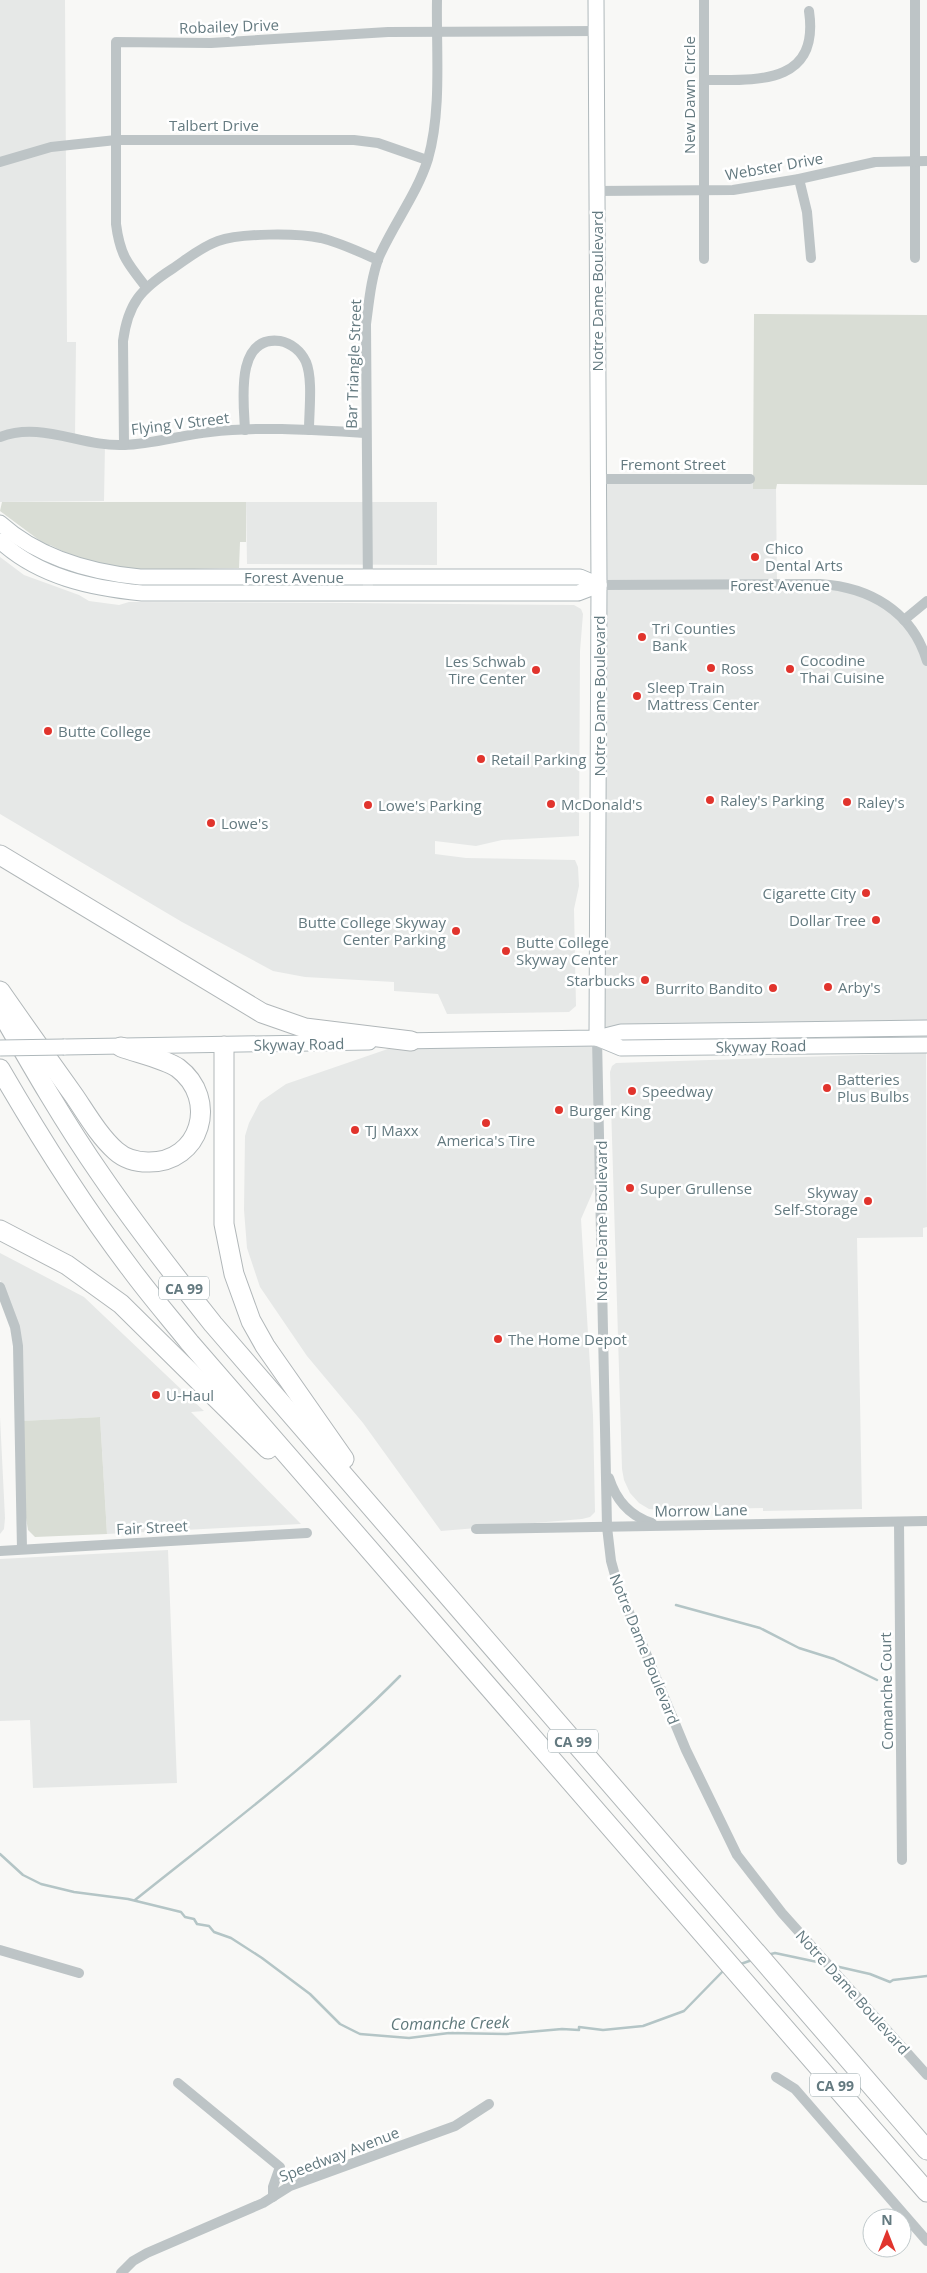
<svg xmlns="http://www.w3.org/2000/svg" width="927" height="2273" font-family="'Open Sans',sans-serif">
  <rect width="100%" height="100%" fill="#f8f8f6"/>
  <g fill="#e6e8e7">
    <polygon points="0,0 65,0 67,342 76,342 75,438 105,444 104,501 0,502"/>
    <polygon points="597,479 753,479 754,489 776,489 777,584 855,589 904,620 927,661 927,1028 597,1038 601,1173 581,1219 593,1415 595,1512 590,1517 582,1519 441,1531 363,1423 307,1356 260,1287 247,1248 244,1210 245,1136 249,1123 260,1102 286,1084 411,1041 597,1038"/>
    <polygon points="246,502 437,502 437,565 247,564"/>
    <polygon points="0,557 24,575 79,595 89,601 119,605 129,602 349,603 574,605 581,609 583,614 580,651 579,836 502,840 476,846 435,841 435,854 466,858 575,860 578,867 579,886 574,909 576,1006 569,1012 447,1014 438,994 394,991 394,982 305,977 273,971 182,922 0,814"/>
    <polygon points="926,1053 927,1227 923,1228 923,1237 857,1238 862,1509 763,1511 763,1508 659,1510 649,1509 639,1503 630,1493 624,1480 622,1469 610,1072 612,1066 616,1063"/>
    <polygon points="0,1253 84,1297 204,1411 191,1412 301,1524 107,1534 100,1417 24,1421 22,1343 0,1280"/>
    <polygon points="0,1417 5,1518 4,1529 0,1534"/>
    <polygon points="168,1550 177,1783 33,1788 30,1720 0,1721 0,1559"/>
  </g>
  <g fill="#d9ddd5">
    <polygon points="754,314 927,315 927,485 777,484 776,489 753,489"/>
    <path d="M2 502H246V542H240L239 568C196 568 150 573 108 566 87 563 68 554 50 545L47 546 0 511Z"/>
    <polygon points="100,1417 107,1534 35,1537 28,1530 26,1518 22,1421"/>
  </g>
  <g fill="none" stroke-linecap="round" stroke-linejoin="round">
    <g stroke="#b4c5c6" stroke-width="2.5">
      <polyline points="676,1605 760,1628 799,1648 834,1659 877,1680"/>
      <polyline points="0,1854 23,1875 41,1884 74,1892 128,1899 181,1912 185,1917 194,1919 197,1924 209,1926 214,1932 231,1938 262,1958 310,1994 340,2024 360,2034 409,2038 449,2033 506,2034 562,2029 579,2030 579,2027 603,2030 643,2026 684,2011 724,1970"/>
      <path d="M135 1900C225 1828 319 1758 400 1676"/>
      <polyline points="767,1955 775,1953 822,1963"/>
      <polyline points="738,1965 752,1960"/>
      <polyline points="835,1966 870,1974 890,1982 893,1980 927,1976"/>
    </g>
    <g stroke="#afb8bb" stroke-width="17">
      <g id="secondary">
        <polyline points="596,0 599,585 597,1038"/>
        <path d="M0 523C39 558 90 572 140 577H580L599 585"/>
        <path d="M0 541C39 577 91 588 142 593H578L599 585"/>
        <polyline points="597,1038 621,1048 927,1045"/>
        <polyline points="399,1041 597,1038 621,1032 927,1028"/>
        <polyline points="64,1047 369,1042"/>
      </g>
    </g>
    <g stroke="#b1b7b9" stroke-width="21">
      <g id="highway">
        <polyline points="0,855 262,1013 305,1028 411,1041"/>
        <path d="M0 991C25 1027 50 1062 75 1097 87 1115 100 1137 116 1151 125 1159 137 1162 148 1162 201 1163 219 1099 178 1068 165 1059 137 1053 121 1047"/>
        <path d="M0 1010C32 1066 64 1122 101 1175 136 1226 174 1275 213 1324L927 2150"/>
        <polyline points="224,1046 224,1224 234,1274 251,1321 265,1346 344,1459"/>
        <path d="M0 1069C40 1138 82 1205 130 1268 149 1294 170 1318 190 1343L927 2192"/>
        <polyline points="0,1230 67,1265 121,1304 268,1449"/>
      </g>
    </g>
    <g stroke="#bdc4c6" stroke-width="10">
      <polyline points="704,0 704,259"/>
      <polyline points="915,0 915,258"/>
      <path d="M704 80C755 80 820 86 809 11"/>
      <polyline points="0,162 51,147 116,140 354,140 378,143 427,160"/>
      <polyline points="799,179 807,212 811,258"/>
      <polyline points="596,191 733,190 799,179 875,162 927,161"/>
      <path d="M146 287C127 263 120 255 116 224V42L211 43 388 32 596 31"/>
      <path d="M245 430C244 404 234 335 280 341 291 343 301 351 306 362 313 379 309 411 309 430"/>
      <path d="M0 437C41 421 82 447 124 445 152 444 182 435 210 432 262 426 315 430 366 433"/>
      <path d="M124 445 123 341C128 303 141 289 172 269 187 259 201 247 218 241 240 233 298 233 321 238 341 243 360 252 378 260"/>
      <polyline points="597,479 750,479"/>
      <path d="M599 585 820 584C869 587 912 611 927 661"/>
      <path d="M368 592 366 324C369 302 371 278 379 257 394 223 417 194 428 159 442 110 436 50 437 0"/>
      <polyline points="904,620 927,601"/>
      <polyline points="597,1038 607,1527 611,1561 618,1586 686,1750 737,1855 782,1913 927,2075"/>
      <polyline points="0,1287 15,1327 18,1346 22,1549"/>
      <path d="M609 1478C616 1500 630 1516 652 1523"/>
      <polyline points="899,1522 902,1860"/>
      <polyline points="476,1529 927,1521"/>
      <polyline points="0,1551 307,1533"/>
      <polyline points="0,1950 79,1973"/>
      <polyline points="776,2077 795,2089 927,2241"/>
      <polyline points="178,2083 280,2167 273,2187 273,2197"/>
      <polyline points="121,2273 133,2261 147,2253 263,2203 290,2186 455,2126 489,2104"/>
    </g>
    <use href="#secondary" stroke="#fff" stroke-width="15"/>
    <use href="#highway" stroke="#fff" stroke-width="19"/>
    <g stroke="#afb8bb" stroke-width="17" stroke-linecap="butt">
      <polyline id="secondary-bridge" points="0,1048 64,1047"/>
    </g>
    <use href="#secondary-bridge" stroke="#fff" stroke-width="15"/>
  </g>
  <g fill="#e1342d" stroke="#fff" stroke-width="2">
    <circle cx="755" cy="557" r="5"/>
    <circle cx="642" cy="637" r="5"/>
    <circle cx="711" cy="668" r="5"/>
    <circle cx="790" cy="669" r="5"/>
    <circle cx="536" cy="670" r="5"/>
    <circle cx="637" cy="696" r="5"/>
    <circle cx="48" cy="731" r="5"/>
    <circle cx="481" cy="759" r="5"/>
    <circle cx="710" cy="800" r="5"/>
    <circle cx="847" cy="802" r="5"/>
    <circle cx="551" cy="804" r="5"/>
    <circle cx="368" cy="805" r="5"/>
    <circle cx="211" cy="823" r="5"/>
    <circle cx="866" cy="893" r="5"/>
    <circle cx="876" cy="920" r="5"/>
    <circle cx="456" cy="931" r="5"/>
    <circle cx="506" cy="951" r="5"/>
    <circle cx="645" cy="980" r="5"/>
    <circle cx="828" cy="987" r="5"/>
    <circle cx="773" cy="988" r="5"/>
    <circle cx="827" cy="1088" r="5"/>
    <circle cx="632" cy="1091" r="5"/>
    <circle cx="559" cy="1110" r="5"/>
    <circle cx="486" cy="1123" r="5"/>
    <circle cx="355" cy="1130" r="5"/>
    <circle cx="630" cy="1188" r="5"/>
    <circle cx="868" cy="1201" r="5"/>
    <circle cx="498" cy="1339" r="5"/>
    <circle cx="156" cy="1395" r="5"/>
  </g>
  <g text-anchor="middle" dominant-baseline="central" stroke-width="5" stroke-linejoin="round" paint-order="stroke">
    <g fill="#fff" stroke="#92a2a6" stroke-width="1">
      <rect x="159" y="1276.5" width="50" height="23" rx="4"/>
      <rect x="548" y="1729.5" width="50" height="23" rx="4"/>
      <rect x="810" y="2073.5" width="50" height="23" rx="4"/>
    </g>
    <g font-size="14" font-weight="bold" fill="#647a80">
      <text x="184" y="1288">CA 99</text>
      <text x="573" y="1741">CA 99</text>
      <text x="835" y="2085">CA 99</text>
    </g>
    <g font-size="15" fill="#647a80" stroke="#fff">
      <text transform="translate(229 26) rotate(-2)">Robailey Drive</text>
      <text transform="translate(689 95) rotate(-90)">New Dawn Circle</text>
      <text x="214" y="125">Talbert Drive</text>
      <text transform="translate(774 166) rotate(-10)">Webster Drive</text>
      <text transform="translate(597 291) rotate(-90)">Notre Dame Boulevard</text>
      <text transform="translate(353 364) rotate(-88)">Bar Triangle Street</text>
      <text transform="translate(180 423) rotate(-7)">Flying V Street</text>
      <text x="673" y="464">Fremont Street</text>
      <text x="294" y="577">Forest Avenue</text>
      <text x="780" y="585">Forest Avenue</text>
      <text transform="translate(599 696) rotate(-90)">Notre Dame Boulevard</text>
      <text transform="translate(299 1044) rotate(-1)">Skyway Road</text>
      <text transform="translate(761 1046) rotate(-1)">Skyway Road</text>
      <text transform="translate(601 1221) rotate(-90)">Notre Dame Boulevard</text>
      <text transform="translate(701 1510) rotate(-1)">Morrow Lane</text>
      <text transform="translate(152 1527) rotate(-3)">Fair Street</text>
      <text transform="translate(645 1649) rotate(68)">Notre Dame Boulevard</text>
      <text transform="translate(886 1691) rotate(-91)">Comanche Court</text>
      <text transform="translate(853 1992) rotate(48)">Notre Dame Boulevard</text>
      <text transform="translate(339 2154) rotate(-21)">Speedway Avenue</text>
    </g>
    <g font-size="15" fill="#647a80" stroke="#fff" text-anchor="start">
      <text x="765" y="548">Chico<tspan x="765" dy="17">Dental Arts</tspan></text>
      <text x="652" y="628">Tri Counties<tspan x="652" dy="17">Bank</tspan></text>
      <text x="800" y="660">Cocodine<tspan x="800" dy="17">Thai Cuisine</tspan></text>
      <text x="526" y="661" text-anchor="end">Les Schwab<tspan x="526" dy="17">Tire Center</tspan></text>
      <text x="721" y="668">Ross</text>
      <text x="647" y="687">Sleep Train<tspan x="647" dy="17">Mattress Center</tspan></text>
      <text x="58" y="731">Butte College</text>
      <text x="491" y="759">Retail Parking</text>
      <text x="720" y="800">Raley's Parking</text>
      <text x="857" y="802">Raley's</text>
      <text x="561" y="804">McDonald's</text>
      <text x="378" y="805">Lowe's Parking</text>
      <text x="221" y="823">Lowe's</text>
      <text x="856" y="893" text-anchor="end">Cigarette City</text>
      <text x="866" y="920" text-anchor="end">Dollar Tree</text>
      <text x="446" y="922" text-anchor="end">Butte College Skyway<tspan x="446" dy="17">Center Parking</tspan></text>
      <text x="516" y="942">Butte College<tspan x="516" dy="17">Skyway Center</tspan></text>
      <text x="635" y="980" text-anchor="end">Starbucks</text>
      <text x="838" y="987">Arby's</text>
      <text x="763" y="988" text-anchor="end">Burrito Bandito</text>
      <text x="837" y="1079">Batteries<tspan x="837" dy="17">Plus Bulbs</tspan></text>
      <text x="642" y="1091">Speedway</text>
      <text x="569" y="1110">Burger King</text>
      <text x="365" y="1130">TJ Maxx</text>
      <text x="486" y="1140" text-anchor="middle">America's Tire</text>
      <text x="640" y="1188">Super Grullense</text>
      <text x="858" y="1192" text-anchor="end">Skyway<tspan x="858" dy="17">Self-Storage</tspan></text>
      <text x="508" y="1339">The Home Depot</text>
      <text x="166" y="1395">U-Haul</text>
    </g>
    <g font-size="16" font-style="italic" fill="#5e787b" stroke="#fff">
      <text transform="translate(450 2023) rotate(-1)">Comanche Creek</text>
    </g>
  </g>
  <g transform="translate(887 2233)"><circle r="24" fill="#ffffff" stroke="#c1cacc"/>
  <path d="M0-4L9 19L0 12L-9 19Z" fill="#e1342d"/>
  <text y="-8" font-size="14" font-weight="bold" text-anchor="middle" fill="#647a80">N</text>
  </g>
</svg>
